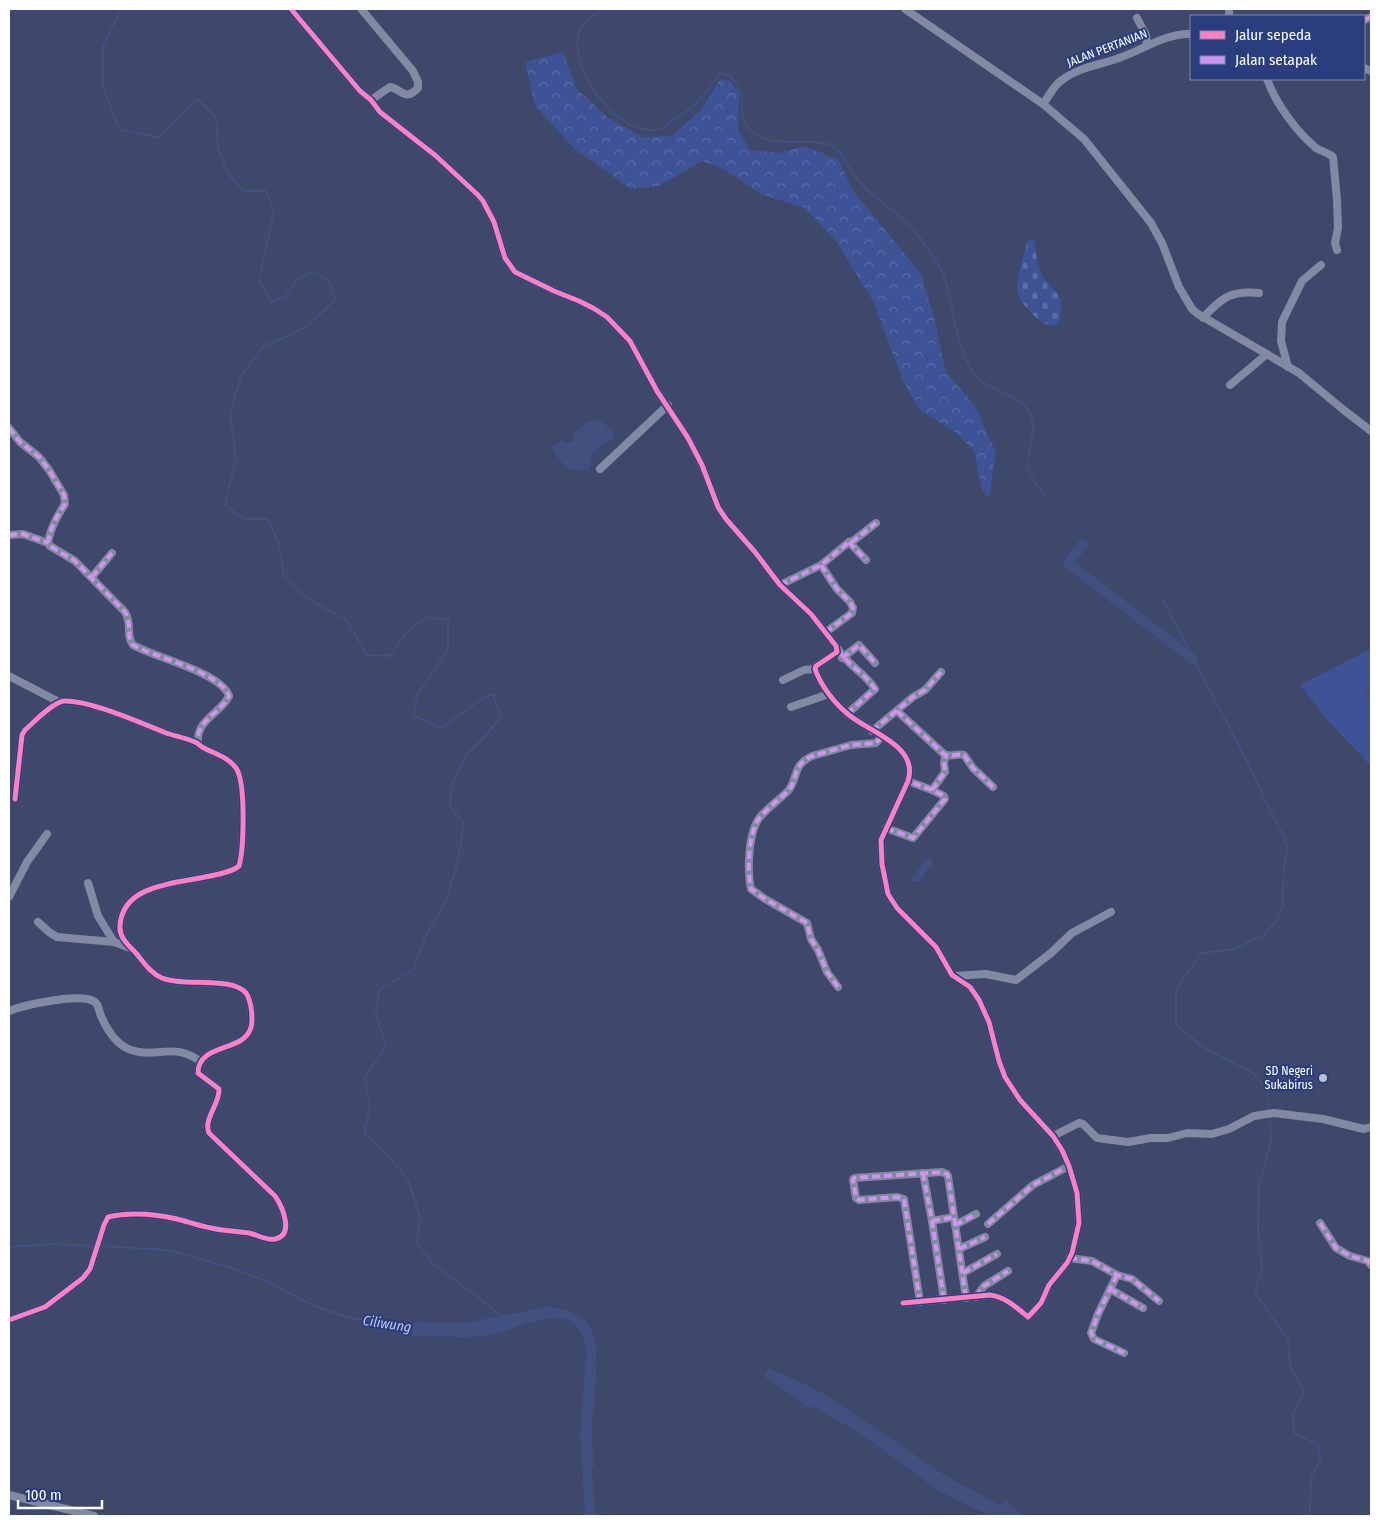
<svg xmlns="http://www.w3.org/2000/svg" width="1380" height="1525" font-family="'Fira Sans Condensed',sans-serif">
  <defs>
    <pattern id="forest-crowns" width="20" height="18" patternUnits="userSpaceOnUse" patternTransform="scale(1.25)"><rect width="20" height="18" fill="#3e5396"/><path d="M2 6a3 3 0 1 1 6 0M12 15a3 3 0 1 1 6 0" fill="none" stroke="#5b6da6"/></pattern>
    <pattern id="cemetery-stones" width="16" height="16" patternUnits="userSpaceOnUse" patternTransform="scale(1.25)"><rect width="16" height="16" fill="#3e5396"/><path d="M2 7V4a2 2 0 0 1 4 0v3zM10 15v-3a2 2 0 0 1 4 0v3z" fill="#5b6da6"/></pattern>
  </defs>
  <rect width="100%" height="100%" fill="#3d486b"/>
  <polygon fill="url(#forest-crowns)" points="563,52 577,89 608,118 643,137 672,136 702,109 720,79 730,81 739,93 738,130 750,150 779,153 804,146 839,160 851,188 921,274 933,314 946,372 975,406 996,453 989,497 982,490 974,451 956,433 919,409 903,381 873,301 835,239 804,208 761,194 723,169 702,161 659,186 631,189 575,149 535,106 525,62"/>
  <path fill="url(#cemetery-stones)" d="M1028 239 1035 241C1036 250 1036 264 1041 273 1055 296 1066 290 1059 322L1054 326C1043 325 1038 320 1031 312 1027 308 1021 303 1019 297 1013 282 1024 255 1028 239Z"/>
  <polygon fill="#3e5396" points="1371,649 1371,766 1329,722 1300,685"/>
  <g fill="#425080">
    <path d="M594 420 603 422 614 433 613 438 597 448 590 458 592 463 589 469C567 474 562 464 551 447L562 440 566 444 574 440 572 435 588 422Z"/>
    <polygon points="1371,684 1371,706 1365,698 1363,689"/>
    <polygon points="928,857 934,862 919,881 913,882 910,880"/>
    <path d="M547 1307C560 1307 579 1313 588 1324 605 1344 591 1411 592 1438 592 1447 593 1456 594 1465L592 1469 595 1516H585L581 1441 580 1438 586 1353C580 1289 520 1331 486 1336 464 1338 434 1336 412 1336L414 1322 464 1323Z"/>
    <polygon points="769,1368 821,1392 943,1474 1001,1506 1006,1500 1022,1516 990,1516 939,1491 861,1434 812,1406 810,1409 764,1376"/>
  </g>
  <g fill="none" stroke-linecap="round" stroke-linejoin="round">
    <g stroke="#425080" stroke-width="2">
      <polyline points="126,9 120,11 103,45 103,87 119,129 159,138 197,99 216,117 218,148 228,174 243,191 266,191 274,211 259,281 272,302 285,297 297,280 313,271 329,281 335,300 306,327 263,347 241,376 230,414 236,458 225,505 244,519 268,519 279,545 284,576 305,597 346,620 367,655 390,656 406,633 426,617 448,620 448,650 418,693 413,715 441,728 479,701 492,694 502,716 485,736 467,754 452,785 450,806 464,824 457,865 446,901 425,938 413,970 379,990 376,1015 386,1046 365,1077 370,1107 364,1133 392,1160 408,1180 420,1217 417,1243 433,1264 474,1294 502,1317"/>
      <path d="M603 9C595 16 583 21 579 32 567 69 620 140 659 129 664 128 668 124 672 121 695 107 706 94 720 73L730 75C735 82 740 89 742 98 743 108 740 118 747 127 765 149 799 139 823 143 844 146 847 169 860 182 875 200 898 212 914 230 921 238 938 263 943 274 946 280 947 289 949 295 955 321 958 348 972 371 986 393 1025 392 1032 419 1035 426 1033 434 1031 441 1025 471 1027 473 1045 495"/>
      <polyline points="1164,602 1254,775 1262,794 1284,837 1288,848 1284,863 1283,903 1279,917 1264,935 1234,949 1202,953 1176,989 1176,1025 1204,1048 1253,1073 1268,1093 1269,1112"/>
      <polyline points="1270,1116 1271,1142 1259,1185 1258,1230 1262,1268 1255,1292 1288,1340 1290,1367 1304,1391 1292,1415 1295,1434 1317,1444 1321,1459 1311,1476 1310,1516"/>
      <polyline points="101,1246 168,1250 229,1267 266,1281 312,1305 347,1317 415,1329"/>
      <polyline points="9,1247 52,1244 94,1246"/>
    </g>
    <polyline stroke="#425080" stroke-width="10" points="1083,544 1068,563 1193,659"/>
    <g stroke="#8289a2" stroke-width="8">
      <path d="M291 9 360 91 371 100 380 112 436 156 478 195 483 201 494 222 505 258 515 272 554 291 579 301 593 308 607 317 630 341 657 391 688 438 702 465 718 507 726 519 755 552 780 585 811 614 836 646 837 652 816 666 815 669C821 686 835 704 849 715 871 733 919 746 908 781L881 840 882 864 888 894 897 908 936 947 952 975 970 987 979 1000 989 1022 999 1061 1005 1077 1020 1100 1053 1136 1062 1150 1069 1166 1077 1193 1079 1223 1072 1253 1067 1263 1049 1285 1041 1303 1028 1317C1016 1307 1005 1297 990 1295L903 1303"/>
      <polyline points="905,9 1043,104 1084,139 1151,223 1162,243 1179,287 1192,309 1198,314 1299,373 1345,411 1371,431"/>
      <polyline points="1229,9 1229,16"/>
      <path d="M362 10 413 71 418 82V88C405 102 402 89 390 87L371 100"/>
      <polyline points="1137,18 1146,35 1147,45"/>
      <polyline points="1364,20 1371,17"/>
      <polyline points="1364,68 1371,71"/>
      <path d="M1267 79C1276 104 1296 131 1316 148 1322 152 1328 152 1333 157L1337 200 1338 228 1335 243 1337 250"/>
      <path d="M1043 104C1049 96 1054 85 1062 80 1079 67 1100 65 1119 58 1143 50 1165 33 1191 34"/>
      <path d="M1203 318C1221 298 1231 290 1259 293"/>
      <polyline points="1288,367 1281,341 1282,322 1302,281 1321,265"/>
      <polyline points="1230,385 1267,354"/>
      <path d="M9 428 20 442 39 457 49 470 64 495 65 504C57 516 50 528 48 543L50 546 75 561 125 612C133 626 125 634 133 645 154 657 222 673 229 696 221 713 196 720 198 742"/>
      <polyline points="600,469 668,405"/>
      <polyline points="9,535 23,534 48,543"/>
      <polyline points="849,542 866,560"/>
      <polyline points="821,565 837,589 850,602 853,608 852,613 826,632"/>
      <polyline points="92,577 112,553"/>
      <polyline points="780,585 821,565 849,542 853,541 876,523"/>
      <path d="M838 649C846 664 865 673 875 689L847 714"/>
      <polyline points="842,658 859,645 875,663"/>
      <polyline points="9,676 59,702"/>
      <polyline points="783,680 804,670 815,669"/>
      <polyline points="791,707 829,694"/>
      <path d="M897 711 944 754C951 758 957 753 964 755L973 768 993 787"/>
      <polyline points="872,731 913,697 925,690 941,672"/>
      <polyline points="932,790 945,772 944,762 946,755"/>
      <polyline points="886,828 913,838 945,799 944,796 932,790 908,781"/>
      <polyline points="88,883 98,916 114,942"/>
      <polyline points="9,897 27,862 47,834"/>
      <polyline points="38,922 49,932 57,937 114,942 130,948"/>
      <polyline points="954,976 986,974 1016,980 1051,953 1072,933 1111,912"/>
      <path d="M838 987 827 972 818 950 811 939 807 923 765 899 751 889C747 871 748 832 760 817 769 807 780 799 789 790 799 775 792 766 812 756L851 745 876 743 882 736"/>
      <path d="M9 1011C24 1005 82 992 95 1002 99 1005 99 1012 101 1016 107 1030 117 1045 131 1050 158 1059 173 1041 201 1062"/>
      <polyline points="1053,1136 1079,1123 1083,1124 1097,1138 1128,1142 1151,1138 1168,1138 1187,1133 1212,1134 1229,1129 1254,1116 1274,1113 1323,1119 1364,1129 1371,1127"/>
      <polyline points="923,1173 932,1221 944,1300"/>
      <polyline points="932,1221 954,1217"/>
      <polyline points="1320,1223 1336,1248 1350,1256 1368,1261 1371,1265"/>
      <polyline points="988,1224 1033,1185 1069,1166"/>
      <polyline points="955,1225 976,1214"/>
      <polyline points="959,1249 985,1237"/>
      <polyline points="1069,1258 1092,1261 1117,1275 1132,1279 1159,1301"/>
      <polyline points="963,1273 997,1254"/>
      <polyline points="1117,1275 1098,1314 1091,1333 1094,1339 1124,1353"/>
      <polyline points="1110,1289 1143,1308"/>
      <polyline points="976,1297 984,1286 1008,1271"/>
      <polyline points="920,1302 904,1199 897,1197 859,1200 856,1198 853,1180 854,1178 942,1172 947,1174 948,1176 966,1298"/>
      <path d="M9 1320 45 1307 83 1278 90 1269 104 1225 108 1217C130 1212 155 1214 177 1219 189 1222 199 1226 211 1228 224 1231 237 1231 249 1233 258 1235 267 1241 275 1239 295 1235 282 1206 275 1196L209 1133C203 1119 220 1104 219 1089L198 1073C198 1044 241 1052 250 1030 253 1024 252 1014 251 1007 250 1003 249 997 246 993 231 976 183 987 162 978 150 973 143 961 135 952 128 945 119 937 120 926 122 882 183 883 215 875 223 873 232 872 239 866 244 848 246 782 236 768 228 757 215 754 204 748 200 747 199 743 195 742 186 738 175 736 166 733 142 723 89 700 64 701 53 702 33 723 25 730L22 735 15 799"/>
      <polyline points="9,1495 94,1516"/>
    </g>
    <g stroke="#d193ec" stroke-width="4" stroke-dasharray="8 4" stroke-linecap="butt">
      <polyline points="1364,20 1371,17"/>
      <path d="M9 428 20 442 39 457 49 470 64 495 65 504C57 516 50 528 48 543L50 546 75 561 125 612C133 626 125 634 133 645 154 657 222 673 229 696 221 713 196 720 198 742"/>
      <polyline points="9,535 23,534 48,543"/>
      <polyline points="849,542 866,560"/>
      <polyline points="821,565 837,589 850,602 853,608 852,613 826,632"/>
      <polyline points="92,577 112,553"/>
      <polyline points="780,585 821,565 849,542 853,541 876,523"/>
      <path d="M838 649C846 664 865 673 875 689L847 714"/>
      <polyline points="842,658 859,645 875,663"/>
      <path d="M897 711 944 754C951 758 957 753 964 755L973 768 993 787"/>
      <polyline points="872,731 913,697 925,690 941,672"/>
      <polyline points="932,790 945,772 944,762 946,755"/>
      <polyline points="886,828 913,838 945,799 944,796 932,790 908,781"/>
      <path d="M838 987 827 972 818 950 811 939 807 923 765 899 751 889C747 871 748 832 760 817 769 807 780 799 789 790 799 775 792 766 812 756L851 745 876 743 882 736"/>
      <polyline points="923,1173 932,1221 944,1300"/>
      <polyline points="932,1221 954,1217"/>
      <polyline points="1320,1223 1336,1248 1350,1256 1368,1261 1371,1265"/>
      <polyline points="988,1224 1033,1185 1069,1166"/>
      <polyline points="955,1225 976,1214"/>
      <polyline points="959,1249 985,1237"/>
      <polyline points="1069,1258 1092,1261 1117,1275 1132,1279 1159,1301"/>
      <polyline points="963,1273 997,1254"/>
      <polyline points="1117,1275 1098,1314 1091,1333 1094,1339 1124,1353"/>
      <polyline points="1110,1289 1143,1308"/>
      <polyline points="976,1297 984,1286 1008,1271"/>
      <polyline points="920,1302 904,1199 897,1197 859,1200 856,1198 853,1180 854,1178 942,1172 947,1174 948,1176 966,1298"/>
    </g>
    <g stroke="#293d7f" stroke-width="8">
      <g id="cycleway">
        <path d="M291 9 360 91 371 100 380 112 436 156 478 195 483 201 494 222 505 258 515 272 554 291 579 301 593 308 607 317 630 341 657 391 688 438 702 465 718 507 726 519 755 552 780 585 811 614 836 646 837 652 816 666 815 669C821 686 835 704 849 715 871 733 919 746 908 781L881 840 882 864 888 894 897 908 936 947 952 975 970 987 979 1000 989 1022 999 1061 1005 1077 1020 1100 1053 1136 1062 1150 1069 1166 1077 1193 1079 1223 1072 1253 1067 1263 1049 1285 1041 1303 1028 1317C1016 1307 1005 1297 990 1295L903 1303"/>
        <path d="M9 1320 45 1307 83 1278 90 1269 104 1225 108 1217C130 1212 155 1214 177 1219 189 1222 199 1226 211 1228 224 1231 237 1231 249 1233 258 1235 267 1241 275 1239 295 1235 282 1206 275 1196L209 1133C203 1119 220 1104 219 1089L198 1073C198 1044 241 1052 250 1030 253 1024 252 1014 251 1007 250 1003 249 997 246 993 231 976 183 987 162 978 150 973 143 961 135 952 128 945 119 937 120 926 122 882 183 883 215 875 223 873 232 872 239 866 244 848 246 782 236 768 228 757 215 754 204 748 200 747 199 743 195 742 186 738 175 736 166 733 142 723 89 700 64 701 53 702 33 723 25 730L22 735 15 799"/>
      </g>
    </g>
    <use href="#cycleway" stroke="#ff80c0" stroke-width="5"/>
  </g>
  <circle fill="#bbbfcb" stroke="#293d7f" stroke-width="2" cx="1323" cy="1078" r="5"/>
  <g text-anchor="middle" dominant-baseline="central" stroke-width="4" stroke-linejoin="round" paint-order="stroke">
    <g font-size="12" fill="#fff" stroke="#293d7f">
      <text transform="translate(1107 48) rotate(-21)">JALAN PERTANIAN</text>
    </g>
    <g font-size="12" fill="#fff" stroke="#293d7f" text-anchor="end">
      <text x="1313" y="1071">SD Negeri<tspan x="1313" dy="14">Sukabirus</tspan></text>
    </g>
    <g font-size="14" font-style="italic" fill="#bbc8ed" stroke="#293d7f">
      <text transform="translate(387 1324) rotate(9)">Ciliwung</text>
    </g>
  </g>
  <rect width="1380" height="1525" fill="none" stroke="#ffffff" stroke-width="20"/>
  <rect x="1190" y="15" width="175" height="65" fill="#293d7f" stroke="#7f8bb2"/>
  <rect x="1200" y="31" width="25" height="8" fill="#ff80c0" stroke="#7f8bb2"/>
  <text x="1235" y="40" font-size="15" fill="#ffffff">Jalur sepeda</text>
  <rect x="1200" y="56" width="25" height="8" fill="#d193ec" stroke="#7f8bb2"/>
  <text x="1235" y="65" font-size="15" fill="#ffffff">Jalan setapak</text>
  <path d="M18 1500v8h84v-8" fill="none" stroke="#ffffff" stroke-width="2.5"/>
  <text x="25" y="1500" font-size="15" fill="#ffffff" stroke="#293d7f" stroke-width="4" paint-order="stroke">100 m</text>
</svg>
